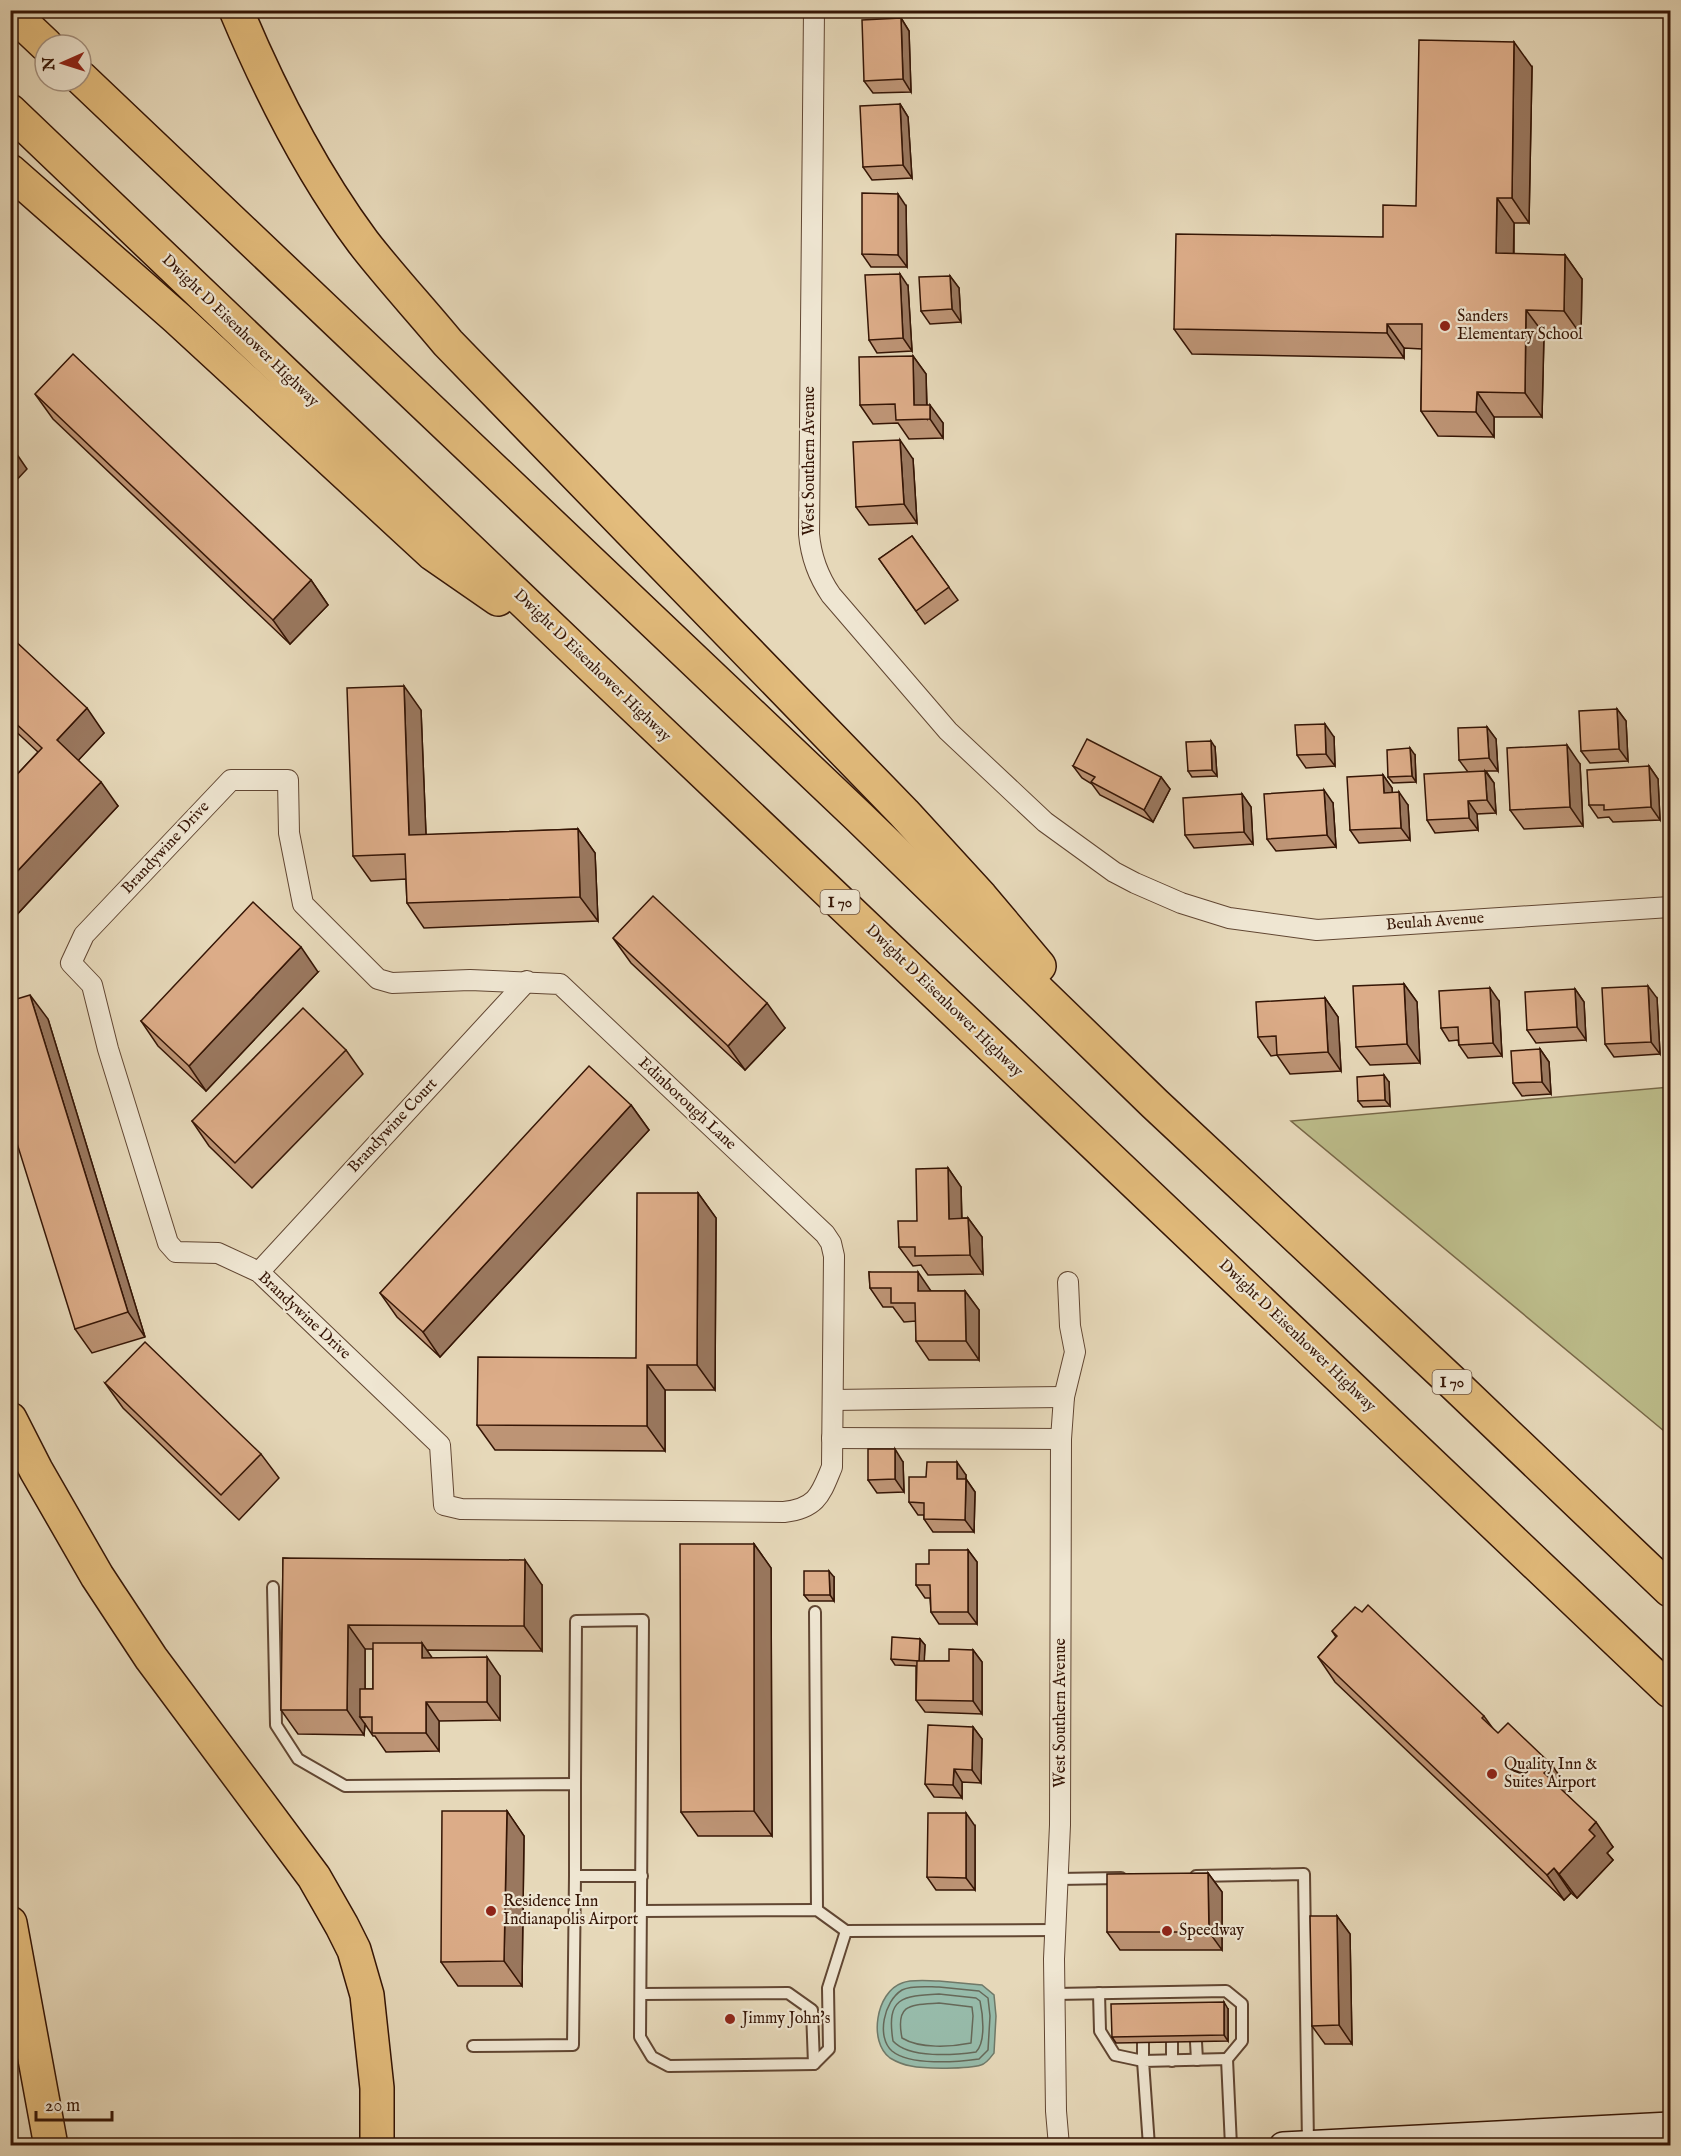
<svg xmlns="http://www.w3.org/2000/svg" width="1681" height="2156" font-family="'IM FELL English',serif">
  <rect width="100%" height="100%" fill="#e6d8b9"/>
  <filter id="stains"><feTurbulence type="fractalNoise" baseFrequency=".00333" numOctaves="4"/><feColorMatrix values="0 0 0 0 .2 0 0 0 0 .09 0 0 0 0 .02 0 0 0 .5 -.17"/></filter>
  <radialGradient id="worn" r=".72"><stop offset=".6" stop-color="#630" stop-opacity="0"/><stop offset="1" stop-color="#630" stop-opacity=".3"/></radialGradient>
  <polygon fill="#bcbc8a" stroke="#786848" stroke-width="1.5" points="1670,1087 1670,1436 1291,1121"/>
  <path fill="#97bbaa" stroke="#707968" stroke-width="1.5" d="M939 1981 982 1985 994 1995 996 2016 994 2053C991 2057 986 2064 981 2065 969 2069 924 2069 911 2066 905 2065 895 2061 890 2058 868 2042 876 1992 902 1983 912 1979 928 1981 939 1981Z"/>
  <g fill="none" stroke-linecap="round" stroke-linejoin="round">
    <g stroke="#666858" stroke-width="1.5">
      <path d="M939 1987 979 1991 988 1998 990 2016 988 2050 979 2059C957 2062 910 2066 892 2051 876 2037 884 2001 902 1990 911 1985 929 1987 939 1987Z"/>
      <path d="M939 1994 976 1998 980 2001C983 2015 986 2042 976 2052 955 2055 909 2059 893 2041 886 1997 902 1996 939 1994Z"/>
      <path d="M939 2003 972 2007 973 2016 971 2043C951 2047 920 2049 902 2038 895 2003 911 2005 939 2003Z"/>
    </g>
    <g stroke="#614632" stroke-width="14">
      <g id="lane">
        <polyline points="273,1587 276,1725 298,1759 345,1786 575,1784 575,1876 642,1876"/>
        <polyline points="815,1612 817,1910"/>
        <polyline points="575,1784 576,1621 643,1620 640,2037 652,2057 669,2066 814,2064 829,2049 828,1988 846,1931"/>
        <polyline points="1196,1876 1304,1874 1308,2144"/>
        <polyline points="1058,1879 1121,1878"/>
        <polyline points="642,1911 817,1910 846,1931 1055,1930"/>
        <polyline points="1099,1993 1100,2031 1115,2055 1143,2061 1143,2042"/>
        <polyline points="641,1994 788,1993 812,2010 814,2064"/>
        <polyline points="1055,1994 1226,1991 1242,2004 1242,2041 1227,2059"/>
        <polyline points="1172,2042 1172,2061"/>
        <polyline points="1196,2042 1197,2060"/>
        <polyline points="473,2046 573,2045 575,1876"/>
        <polyline points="1149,2146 1143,2061 1227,2059 1231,2146"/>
      </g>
    </g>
    <g stroke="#614632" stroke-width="22">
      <g id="street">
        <path d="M814 10 809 534C811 557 818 576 831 595L948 731 1045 822 1114 872 1135 883 1181 903 1229 918 1317 930 1670 907"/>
        <path d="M231 780H288L289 833 303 904 378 979 392 983 470 980 560 984 825 1234 831 1243 834 1256 832 1467C821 1493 818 1508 784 1512L461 1509 444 1505 440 1445 259 1272 218 1253 176 1252 168 1243 108 1049 92 985 71 963 84 935Z"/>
        <polyline points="259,1272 527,981"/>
        <polyline points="833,1400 1064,1397"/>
        <polyline points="832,1438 1061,1439"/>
        <polyline points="1059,2146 1056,2111 1054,1959 1060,1825 1061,1439 1064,1397 1075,1352 1070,1326 1068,1282"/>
      </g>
    </g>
    <g stroke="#351505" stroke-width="30">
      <polyline id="secondary" points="1283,2146 1670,2126"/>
    </g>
    <g stroke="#351505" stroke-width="36">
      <g id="highway">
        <path d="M236 10C270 91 311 172 363 242 390 277 420 309 448 343L904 813 981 897 1039 966"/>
        <polyline points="10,11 46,45"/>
        <polyline points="81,78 859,817 1155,1104 1450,1380 1670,1590"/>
        <polyline points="10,111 585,660 1670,1691"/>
        <polyline points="10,171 177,318 433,554 498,599"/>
        <polyline points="10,1419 36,1470 97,1576 151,1658 314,1877 342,1926 354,1950 367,1995 377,2088 377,2146"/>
        <polyline points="10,1923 51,2146"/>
      </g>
    </g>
    <use href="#lane" stroke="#efe6d2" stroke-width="10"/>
    <use href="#street" stroke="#efe6d2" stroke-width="20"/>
    <use href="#secondary" stroke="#efe6d2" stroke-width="27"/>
    <use href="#highway" stroke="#e3bc7c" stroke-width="33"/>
  </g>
  <g fill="#bd9475" stroke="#351505" stroke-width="1.5" fill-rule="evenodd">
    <polygon points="901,18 909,31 911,92 873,93 864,81"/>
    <polygon points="1532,67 1529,223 1514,223 1514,254 1565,255 1582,279 1581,335 1544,334 1542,417 1494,417 1494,437 1438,436 1421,411 1422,349 1404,348 1404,358 1192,354 1174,329 1383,237 1416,206"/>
    <polygon points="900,104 908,117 912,178 872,180 863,167"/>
    <polygon points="906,206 907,267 871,267 862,254"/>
    <polygon points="950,276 959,288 961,322 930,324 921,311"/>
    <polygon points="908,286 912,351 877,353 869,340"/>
    <polygon points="913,356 926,374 927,405 943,423 943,438 909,439 898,423 873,424 860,405"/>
    <polygon points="35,394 311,580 328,605 290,644 53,419"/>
    <polygon points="913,459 917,523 869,525 856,507"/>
    <polygon points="912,536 958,600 925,624 879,559"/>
    <polygon points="10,636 104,733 78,760 118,806 10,922 10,782 38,752 10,726"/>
    <polygon points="1617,709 1626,721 1628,761 1590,763 1581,751"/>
    <polygon points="421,710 426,835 578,829 595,853 598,921 424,928 407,903 406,879 371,881 353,856"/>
    <polygon points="1487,727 1496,739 1498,771 1486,771 1494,783 1496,813 1477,814 1478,830 1435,833 1427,820 1468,772 1459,760"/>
    <polygon points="1334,737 1335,766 1306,768 1297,755"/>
    <polygon points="1215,747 1217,776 1192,777 1188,771"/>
    <polygon points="1415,755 1416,782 1393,783 1388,777"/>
    <polygon points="1580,764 1583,826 1524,829 1510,810"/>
    <polygon points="1073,766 1161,777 1170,789 1153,822 1100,795 1092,784 1082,778"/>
    <polygon points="1649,766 1658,779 1660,820 1613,822 1609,817 1598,818 1589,805"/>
    <polygon points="1383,775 1392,788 1392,793 1408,805 1410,840 1359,843 1350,830"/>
    <polygon points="1242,794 1251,807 1253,844 1194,848 1185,835"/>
    <polygon points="1333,803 1336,847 1276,851 1267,839"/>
    <polygon points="613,938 785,1028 745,1070 631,963"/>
    <polygon points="318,972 206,1091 158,1046 141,1021"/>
    <polygon points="1404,984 1417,1002 1420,1063 1370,1065 1356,1047"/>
    <polygon points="1575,989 1584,1002 1586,1040 1536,1043 1527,1030"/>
    <polygon points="1325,998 1338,1017 1341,1071 1290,1074 1277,1055 1271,1056 1258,1037"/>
    <polygon points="1657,998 1660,1054 1614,1057 1605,1044"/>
    <polygon points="1499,1001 1502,1056 1468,1058 1459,1045 1458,1040 1449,1041 1441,1028"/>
    <polygon points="48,1019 145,1337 92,1353 75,1329"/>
    <polygon points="1540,1049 1549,1062 1551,1094 1522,1096 1513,1083"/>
    <polygon points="346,1050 363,1074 252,1188 209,1146 192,1121"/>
    <polygon points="1389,1082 1390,1106 1363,1107 1358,1101"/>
    <polygon points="631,1105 649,1130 440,1357 397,1317 380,1293"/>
    <polygon points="948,1168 961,1187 962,1218 968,1218 982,1237 983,1274 928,1275 921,1265 913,1266 899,1247 917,1221"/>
    <polygon points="698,1193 716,1218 715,1390 665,1390 665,1451 495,1450 477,1425 636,1358"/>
    <polygon points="869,1272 931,1291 965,1291 979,1310 979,1360 929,1360 916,1341 916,1321 904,1322 893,1307 883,1307 870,1288"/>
    <polygon points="105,1383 261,1454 279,1478 239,1520 123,1408"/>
    <polygon points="903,1462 904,1492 877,1493 868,1480"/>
    <polygon points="966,1475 966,1479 975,1492 974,1532 933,1532 924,1519 924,1515 918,1515 909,1502 926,1477"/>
    <polygon points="754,1544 771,1568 772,1836 698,1836 681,1812"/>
    <polygon points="968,1550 977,1562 977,1624 939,1624 931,1612 930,1598 925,1598 916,1585 929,1564"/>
    <path d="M283 1558 542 1585V1651L426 1650 432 1658 500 1676V1720L439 1721V1751L386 1752 375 1736H373L365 1724 364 1735 298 1734 281 1710ZM365 1649H373V1689H365Z"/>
    <polygon points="834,1577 834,1601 809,1601 804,1595"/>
    <polygon points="1332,1631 1484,1716 1494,1730 1569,1790 1566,1794 1613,1847 1607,1853 1613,1860 1577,1898 1571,1893 1564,1900 1335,1682 1318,1657 1336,1637"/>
    <polygon points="920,1639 925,1645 924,1661 949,1661 973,1650 982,1662 982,1714 925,1712 916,1700 916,1666 895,1665 891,1659"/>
    <polygon points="973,1727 982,1739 981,1783 962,1782 962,1798 934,1797 925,1784"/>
    <polygon points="507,1811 524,1836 522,1986 458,1986 441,1962"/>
    <polygon points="975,1826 975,1890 936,1890 927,1877"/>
    <polygon points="1208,1873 1222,1892 1222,1950 1120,1950 1107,1932"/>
    <polygon points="1337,1916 1350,1934 1352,2044 1325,2044 1312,2026"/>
    <polygon points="1228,2009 1228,2041 1116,2043 1112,2037"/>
  </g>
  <g fill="#9a785f" stroke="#351505" stroke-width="1.5">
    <polygon points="901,18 909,31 911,92 903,79"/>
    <polygon points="1514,42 1532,67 1529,223 1512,198"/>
    <polygon points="900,104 908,117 912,178 903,165"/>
    <polygon points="898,194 906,206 907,267 898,255"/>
    <polygon points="1497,198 1514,223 1513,278 1496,253"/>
    <polygon points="1565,255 1582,279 1581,335 1564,311"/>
    <polygon points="900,274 908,286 912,351 903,338"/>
    <polygon points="950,276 959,288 961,322 952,309"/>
    <polygon points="1526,310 1544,334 1542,417 1525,393"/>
    <polygon points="1387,324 1404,348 1404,358 1387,333"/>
    <polygon points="913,356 926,374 927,419 914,405"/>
    <polygon points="1477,392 1494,417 1494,437 1476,412"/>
    <polygon points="930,405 943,423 943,438 930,419"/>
    <polygon points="900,440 913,459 917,523 904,504"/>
    <polygon points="14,450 27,469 10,487 10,454"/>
    <polygon points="311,580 328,605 290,644 273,620"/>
    <polygon points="404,686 421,710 427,860 409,835"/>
    <polygon points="87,708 104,733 74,765 57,740"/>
    <polygon points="1617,709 1626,721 1628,761 1619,749"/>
    <polygon points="1325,724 1334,737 1335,766 1326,754"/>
    <polygon points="1487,727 1496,739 1498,771 1489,758"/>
    <polygon points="1211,741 1215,747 1217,776 1212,770"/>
    <polygon points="1567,745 1580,764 1583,826 1570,807"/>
    <polygon points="1410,748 1415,755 1416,782 1412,776"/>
    <polygon points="1649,766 1658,779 1660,820 1651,807"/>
    <polygon points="1485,771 1494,783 1496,813 1487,800"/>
    <polygon points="1383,775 1392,788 1393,806 1384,793"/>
    <polygon points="1161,777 1170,789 1153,822 1144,810"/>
    <polygon points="101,782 118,806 10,922 10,879"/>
    <polygon points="1324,790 1333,803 1336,847 1327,835"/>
    <polygon points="1399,792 1408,805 1410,840 1401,828"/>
    <polygon points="1242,794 1251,807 1253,844 1244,832"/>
    <polygon points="1468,801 1477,814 1478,830 1469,818"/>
    <polygon points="578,829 595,853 598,921 580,897"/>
    <polygon points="301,947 318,972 206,1091 189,1066"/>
    <polygon points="1404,984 1417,1002 1420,1063 1407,1044"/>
    <polygon points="1648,986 1657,998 1660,1054 1651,1042"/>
    <polygon points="1490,988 1499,1001 1502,1056 1493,1043"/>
    <polygon points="1575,989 1584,1002 1586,1040 1577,1027"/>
    <polygon points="30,995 48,1019 145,1337 128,1312"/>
    <polygon points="1325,998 1338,1017 1341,1071 1328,1052"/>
    <polygon points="767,1003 785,1028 745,1070 728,1046"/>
    <polygon points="1540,1049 1549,1062 1551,1094 1542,1082"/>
    <polygon points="1384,1075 1389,1082 1390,1106 1385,1100"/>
    <polygon points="631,1105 649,1130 440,1357 423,1332"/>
    <polygon points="948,1168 961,1187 962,1238 949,1219"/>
    <polygon points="698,1193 716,1218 715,1390 697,1365"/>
    <polygon points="968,1218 982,1237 983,1274 970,1255"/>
    <polygon points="918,1272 931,1291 931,1310 918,1291"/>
    <polygon points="965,1291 979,1310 979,1360 966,1341"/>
    <polygon points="647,1365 665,1390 665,1451 647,1426"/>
    <polygon points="895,1449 903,1462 904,1492 895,1479"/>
    <polygon points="957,1462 966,1475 965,1492 957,1479"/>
    <polygon points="966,1479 975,1492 974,1532 965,1520"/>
    <polygon points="754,1544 771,1568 772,1836 754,1811"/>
    <polygon points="968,1550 977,1562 977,1624 968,1612"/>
    <polygon points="525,1560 542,1585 542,1651 524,1626"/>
    <polygon points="829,1571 834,1577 834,1601 830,1595"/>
    <polygon points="348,1625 365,1649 365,1717 360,1717 365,1724 364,1735 347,1710"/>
    <polygon points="920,1639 925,1645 924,1667 919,1661"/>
    <polygon points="422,1643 435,1662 422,1658"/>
    <polygon points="973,1650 982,1662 982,1714 973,1701"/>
    <polygon points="487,1657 500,1676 500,1720 487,1702"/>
    <polygon points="426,1702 439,1721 439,1751 426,1733"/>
    <polygon points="973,1727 982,1739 981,1783 972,1770"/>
    <polygon points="1552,1765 1569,1790 1562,1798 1544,1773"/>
    <polygon points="954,1769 962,1782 962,1798 953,1785"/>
    <polygon points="507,1811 524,1836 522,1986 504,1961"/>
    <polygon points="966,1813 975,1826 975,1890 966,1878"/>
    <polygon points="1596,1822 1613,1847 1607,1853 1613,1860 1577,1898 1559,1874 1589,1830"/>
    <polygon points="1554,1868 1571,1893 1564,1900 1547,1875"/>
    <polygon points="1208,1873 1222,1892 1222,1950 1209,1932"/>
    <polygon points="1337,1916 1350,1934 1352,2044 1339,2025"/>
    <polygon points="1224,2002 1228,2009 1228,2041 1224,2035"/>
  </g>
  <g fill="#dcac88" stroke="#351505" stroke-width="1.5">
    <polygon points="901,18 903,79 864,81 862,20"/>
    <polygon points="1419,40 1514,42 1512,198 1497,198 1496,253 1565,255 1564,311 1526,310 1525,393 1477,392 1476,412 1421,411 1422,324 1387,324 1387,333 1174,329 1176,234 1383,237 1383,205 1416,206"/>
    <polygon points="900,104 903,165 863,167 860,106"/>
    <polygon points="862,193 898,194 898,255 862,254"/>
    <polygon points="900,274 903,338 869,340 865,275"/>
    <polygon points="950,276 952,309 921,311 919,277"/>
    <polygon points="73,354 311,580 273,620 35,394"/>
    <polygon points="913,356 914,405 930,405 930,419 896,420 895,404 860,405 859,357"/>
    <polygon points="900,440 904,504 856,507 853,442"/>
    <polygon points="10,447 14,450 10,454"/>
    <polygon points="912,536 949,587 916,611 879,559"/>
    <polygon points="10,636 87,708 57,740 101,782 10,879 10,782 42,748 10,718"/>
    <polygon points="404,686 409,835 578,829 580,897 407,903 405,854 353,856 347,688"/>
    <polygon points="1617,709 1619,749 1581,751 1579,711"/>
    <polygon points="1325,724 1326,754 1297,755 1295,725"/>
    <polygon points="1487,727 1489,758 1459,760 1458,728"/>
    <polygon points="1087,739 1161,777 1144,810 1091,782 1095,777 1073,766"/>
    <polygon points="1211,741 1212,770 1188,771 1186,742"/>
    <polygon points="1567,745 1570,807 1510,810 1507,748"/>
    <polygon points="1410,748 1412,776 1388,777 1387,750"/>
    <polygon points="1649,766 1651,807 1604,810 1604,805 1589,805 1587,770"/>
    <polygon points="1669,766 1671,766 1671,794"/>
    <polygon points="1485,771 1487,800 1468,801 1469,818 1427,820 1424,774"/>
    <polygon points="1383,775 1384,793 1399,792 1401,828 1350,830 1347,777"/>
    <polygon points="1324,790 1327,835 1267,839 1264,794"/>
    <polygon points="1242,794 1244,832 1185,835 1183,798"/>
    <polygon points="653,896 767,1003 728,1046 613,938"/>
    <polygon points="253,902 301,947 189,1066 141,1021"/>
    <polygon points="1404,984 1407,1044 1356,1047 1353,986"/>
    <polygon points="1648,986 1651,1042 1605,1044 1602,988"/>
    <polygon points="1490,988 1493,1043 1459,1045 1458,1027 1441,1028 1439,991"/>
    <polygon points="1575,989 1577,1027 1527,1030 1525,992"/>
    <polygon points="30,995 128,1312 75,1329 10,1121 10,1001"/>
    <polygon points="1325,998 1328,1052 1277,1055 1276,1036 1258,1037 1256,1002"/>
    <polygon points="303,1008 346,1050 235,1163 192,1121"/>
    <polygon points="1540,1049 1542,1082 1513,1083 1511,1051"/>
    <polygon points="589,1066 631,1105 423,1332 380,1293"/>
    <polygon points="1384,1075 1385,1100 1358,1101 1357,1077"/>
    <polygon points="948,1168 949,1219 968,1218 970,1255 915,1256 915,1247 899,1247 898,1221 917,1221 916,1169"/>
    <polygon points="637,1193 698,1193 697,1365 647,1365 647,1426 477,1425 478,1357 636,1358"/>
    <polygon points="869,1272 918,1272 918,1291 965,1291 966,1341 916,1341 915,1303 891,1303 891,1288 870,1288"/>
    <polygon points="145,1342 261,1454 221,1495 105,1383"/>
    <polygon points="868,1449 895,1449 895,1479 868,1480"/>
    <polygon points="927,1462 957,1462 957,1479 966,1479 965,1520 924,1519 924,1503 909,1502 909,1477 926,1477"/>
    <polygon points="680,1544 754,1544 754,1811 681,1812"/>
    <polygon points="929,1550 968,1550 968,1612 931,1612 930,1585 916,1585 916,1564 929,1564"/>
    <polygon points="283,1558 525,1560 524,1626 348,1625 347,1710 281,1710"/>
    <polygon points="804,1571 829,1571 830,1595 804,1595"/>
    <polygon points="1368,1605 1484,1716 1482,1718 1498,1733 1508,1723 1552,1765 1544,1773 1596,1822 1589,1830 1595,1836 1559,1874 1554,1868 1547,1875 1318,1657 1337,1636 1332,1631 1355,1607 1362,1612"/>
    <polygon points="892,1637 920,1639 919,1661 891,1659"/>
    <polygon points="373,1643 422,1643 422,1658 487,1657 487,1702 426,1702 426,1733 372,1733 372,1717 360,1717 360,1689 373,1689"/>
    <polygon points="949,1649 973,1650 973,1701 916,1700 917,1661 949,1661"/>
    <polygon points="928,1725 973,1727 972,1770 954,1769 953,1785 925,1784"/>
    <polygon points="442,1811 507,1811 504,1961 441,1962"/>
    <polygon points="928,1813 966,1813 966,1878 927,1877"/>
    <polygon points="1208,1873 1209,1932 1107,1932 1107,1874"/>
    <polygon points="1310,1916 1337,1916 1339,2025 1312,2026"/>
    <polygon points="1224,2002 1224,2035 1112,2037 1111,2004"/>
  </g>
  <g fill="#8f2418" stroke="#efe6d2" stroke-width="2">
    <circle cx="1445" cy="326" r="6"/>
    <circle cx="1492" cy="1774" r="6"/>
    <circle cx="491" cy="1911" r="6"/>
    <circle cx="1167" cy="1931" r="6"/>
    <circle cx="730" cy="2019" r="6"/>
  </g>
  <g text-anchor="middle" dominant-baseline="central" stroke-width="4.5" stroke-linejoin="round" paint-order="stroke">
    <g fill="#efe6d2" stroke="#6d5442" stroke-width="1.5">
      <rect x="820.5" y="890" width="39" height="24" rx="4.5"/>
      <rect x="1432.5" y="1370" width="39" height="24" rx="4.5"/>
    </g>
    <g font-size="15" font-weight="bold" fill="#351505">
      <text x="840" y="902">I 70</text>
      <text x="1452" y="1382">I 70</text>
    </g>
    <g font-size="16" fill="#351505" stroke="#efe6d2" text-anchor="start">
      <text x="1457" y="317">Sanders<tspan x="1457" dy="18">Elementary School</tspan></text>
      <text x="1504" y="1765">Quality Inn &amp;<tspan x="1504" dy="18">Suites Airport</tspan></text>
      <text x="503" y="1902">Residence Inn<tspan x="503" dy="18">Indianapolis Airport</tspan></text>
      <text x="1179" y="1931">Speedway</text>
      <text x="742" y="2019">Jimmy John's</text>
    </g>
    <g font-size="16" fill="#351505" stroke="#efe6d2">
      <text transform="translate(240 331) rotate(44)">Dwight D Eisenhower Highway</text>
      <text transform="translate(810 461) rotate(-90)">West Southern Avenue</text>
      <text transform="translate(592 666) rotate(44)">Dwight D Eisenhower Highway</text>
      <text transform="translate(166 848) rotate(-47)">Brandywine Drive</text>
      <text transform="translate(1435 922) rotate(-4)">Beulah Avenue</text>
      <text transform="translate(944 1001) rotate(44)">Dwight D Eisenhower Highway</text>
      <text transform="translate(687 1104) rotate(43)">Edinborough Lane</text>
      <text transform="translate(393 1126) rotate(-47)">Brandywine Court</text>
      <text transform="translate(304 1316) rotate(43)">Brandywine Drive</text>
      <text transform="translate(1297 1336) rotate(44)">Dwight D Eisenhower Highway</text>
      <text transform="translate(1061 1713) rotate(-90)">West Southern Avenue</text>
    </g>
  </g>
  <rect width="1681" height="2156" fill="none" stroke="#e6d8b9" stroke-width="36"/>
  <rect x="12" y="12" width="1657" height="2132" fill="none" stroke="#351505" stroke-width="3"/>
  <rect x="18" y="18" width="1645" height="2120" fill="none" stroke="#351505" stroke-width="1.5"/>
  <g transform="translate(63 63) rotate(267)"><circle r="28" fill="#efe6d2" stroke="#a59280" stroke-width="1.5"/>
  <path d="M0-4.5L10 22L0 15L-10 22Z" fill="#8f2418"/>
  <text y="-9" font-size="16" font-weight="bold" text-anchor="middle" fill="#351505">N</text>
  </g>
  <path d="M36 2111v9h76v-9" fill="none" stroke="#351505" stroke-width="3"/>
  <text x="45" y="2111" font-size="18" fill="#351505" stroke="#efe6d2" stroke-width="4.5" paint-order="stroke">20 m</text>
  <rect width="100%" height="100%" filter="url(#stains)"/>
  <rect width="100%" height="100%" fill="url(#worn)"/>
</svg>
